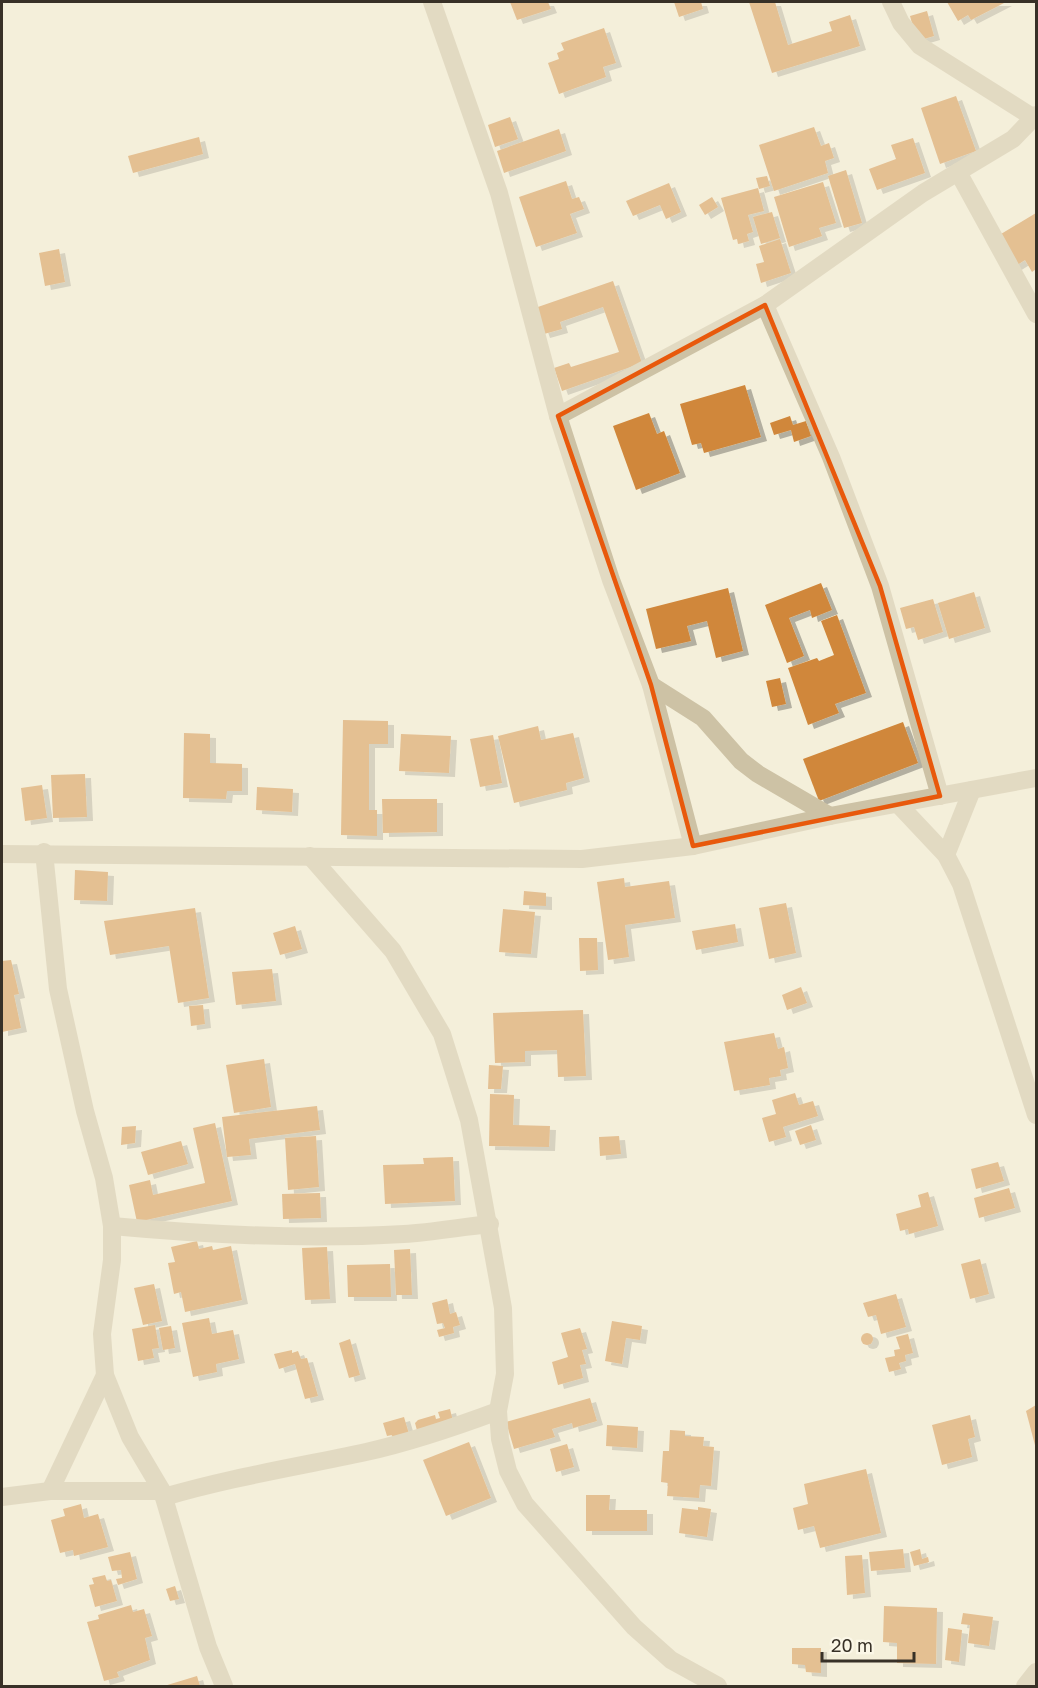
<svg xmlns="http://www.w3.org/2000/svg" width="1038" height="1688" font-family="'Golos Text',sans-serif">
  <defs>
    <filter id="shadow"><feDropShadow dx="6" dy="4" stdDeviation="0" flood-color="#0004"/></filter>
  </defs>
  <rect width="100%" height="100%" fill="#f4efda"/>
  <g fill="#d0873b" filter="url(#shadow)">
    <polygon points="510,2 548,2 551,9 517,20"/>
    <polygon points="674,2 701,2 703,9 679,17"/>
    <polygon points="749,2 775,2 788,45 832,31 829,22 850,15 860,46 772,73"/>
    <polygon points="947,2 1006,2 971,20 968,15 958,21"/>
    <polygon points="927,11 934,36 917,41 910,16"/>
    <polygon points="604,28 616,63 603,67 606,77 559,94 548,63 559,59 557,53 564,50 561,43"/>
    <polygon points="956,96 976,151 940,164 921,108"/>
    <polygon points="510,117 518,139 495,147 488,125"/>
    <polygon points="814,127 821,146 829,143 834,158 825,161 828,173 774,191 759,145"/>
    <polygon points="559,129 566,151 504,173 497,151"/>
    <polygon points="199,137 203,154 133,173 128,156"/>
    <polygon points="913,138 925,173 877,190 869,169 896,159 891,145"/>
    <polygon points="846,170 862,223 844,228 828,176"/>
    <polygon points="767,176 770,186 759,189 756,178"/>
    <polygon points="566,181 572,199 579,197 584,209 570,214 577,233 536,247 519,197"/>
    <polygon points="823,182 836,223 819,228 822,236 789,247 774,197"/>
    <polygon points="669,183 681,212 666,219 660,205 633,216 626,201"/>
    <polygon points="758,188 764,211 748,215 753,232 747,234 749,241 738,244 737,239 733,240 721,198"/>
    <polygon points="712,197 718,207 705,215 699,205"/>
    <polygon points="772,212 780,238 761,244 753,217"/>
    <polygon points="1036,213 1036,269 1032,272 1025,260 1014,267 996,237"/>
    <polygon points="780,239 791,273 761,283 756,264 764,262 759,246"/>
    <polygon points="59,249 65,282 45,286 39,253"/>
    <polygon points="613,281 642,363 562,391 554,368 569,363 571,367 619,352 603,307 560,322 562,329 544,334 535,308"/>
    <polygon points="745,385 761,437 704,453 701,443 692,445 680,404"/>
    <polygon points="649,413 657,434 664,431 680,473 636,490 613,426"/>
    <polygon points="790,416 793,425 806,421 811,436 794,442 791,430 774,435 770,423"/>
    <polygon points="821,583 832,610 812,618 810,610 789,618 804,656 787,663 765,605"/>
    <polygon points="728,588 743,651 716,658 707,621 687,626 691,641 656,649 646,609"/>
    <polygon points="974,592 985,628 949,639 938,603"/>
    <polygon points="933,599 943,632 918,640 914,627 906,629 900,608"/>
    <polygon points="837,615 866,693 835,704 839,713 808,725 788,668 817,658 819,661 834,655 821,621"/>
    <polygon points="780,678 786,704 772,707 766,681"/>
    <polygon points="343,720 388,721 388,744 369,744 369,810 377,810 377,836 341,835"/>
    <polygon points="903,722 918,763 819,801 803,759"/>
    <polygon points="538,726 541,740 573,733 584,778 566,783 567,790 514,803 498,736"/>
    <polygon points="184,733 210,734 210,763 242,764 242,791 227,791 226,799 183,798"/>
    <polygon points="401,734 451,736 449,773 399,771"/>
    <polygon points="493,735 502,783 480,787 470,739"/>
    <polygon points="85,774 87,817 53,818 51,775"/>
    <polygon points="42,785 47,818 25,821 21,788"/>
    <polygon points="257,787 293,789 292,812 256,810"/>
    <polygon points="382,799 437,799 437,832 383,833"/>
    <polygon points="75,870 108,872 107,901 74,900"/>
    <polygon points="624,878 625,887 669,881 675,918 625,925 629,957 608,960 597,882"/>
    <polygon points="524,891 546,893 546,906 523,905"/>
    <polygon points="786,903 796,953 769,959 759,908"/>
    <polygon points="195,908 209,998 178,1003 169,946 110,955 104,921"/>
    <polygon points="503,909 535,912 531,954 499,952"/>
    <polygon points="735,924 738,942 696,950 692,931"/>
    <polygon points="295,926 302,949 280,955 273,933"/>
    <polygon points="579,938 597,938 598,970 580,971"/>
    <polygon points="11,960 19,994 14,995 21,1028 2,1032 2,961"/>
    <polygon points="272,969 276,1001 236,1005 232,972"/>
    <polygon points="801,987 807,1003 787,1010 782,995"/>
    <polygon points="203,1005 205,1024 191,1026 189,1006"/>
    <polygon points="583,1010 586,1076 558,1077 557,1050 525,1051 525,1062 495,1063 493,1013"/>
    <polygon points="774,1033 778,1049 784,1047 788,1068 780,1070 781,1076 769,1078 770,1085 734,1091 724,1042"/>
    <polygon points="264,1059 271,1107 234,1113 226,1065"/>
    <polygon points="489,1065 503,1066 501,1089 488,1089"/>
    <polygon points="795,1093 799,1105 813,1101 818,1116 783,1127 786,1137 769,1142 762,1118 776,1114 772,1100"/>
    <polygon points="490,1094 514,1095 513,1125 550,1126 549,1147 489,1146"/>
    <polygon points="317,1106 320,1130 249,1139 251,1155 227,1157 222,1117"/>
    <polygon points="215,1123 232,1201 137,1222 129,1185 150,1180 153,1195 205,1183 193,1128"/>
    <polygon points="811,1125 816,1140 800,1145 795,1131"/>
    <polygon points="136,1126 135,1143 121,1145 122,1127"/>
    <polygon points="316,1136 319,1187 288,1190 285,1138"/>
    <polygon points="619,1136 621,1154 600,1156 599,1137"/>
    <polygon points="181,1141 188,1164 148,1175 141,1152"/>
    <polygon points="453,1157 455,1201 385,1204 383,1165 424,1164 423,1158"/>
    <polygon points="998,1162 1004,1181 976,1189 971,1169"/>
    <polygon points="1009,1188 1015,1208 979,1218 974,1198"/>
    <polygon points="928,1192 938,1226 909,1234 908,1229 900,1231 896,1214 921,1207 918,1195"/>
    <polygon points="320,1193 321,1218 283,1219 282,1194"/>
    <polygon points="197,1241 199,1249 212,1246 213,1250 231,1246 242,1300 185,1312 181,1292 174,1294 168,1263 175,1262 171,1247"/>
    <polygon points="327,1247 330,1299 305,1300 302,1248"/>
    <polygon points="410,1249 412,1295 396,1295 394,1250"/>
    <polygon points="980,1259 989,1294 970,1299 961,1264"/>
    <polygon points="390,1264 391,1297 348,1297 347,1265"/>
    <polygon points="154,1284 162,1321 143,1325 134,1288"/>
    <polygon points="896,1294 906,1327 881,1334 876,1315 868,1317 863,1303"/>
    <polygon points="447,1299 450,1314 456,1312 460,1325 453,1327 454,1333 439,1337 437,1330 445,1328 443,1323 437,1324 432,1303"/>
    <polygon points="209,1318 212,1334 233,1330 239,1359 216,1364 217,1372 193,1377 182,1323"/>
    <polygon points="612,1321 642,1326 640,1340 626,1338 622,1364 605,1361"/>
    <polygon points="155,1325 159,1348 152,1349 154,1358 138,1361 132,1329"/>
    <polygon points="171,1326 175,1348 163,1350 159,1328"/>
    <polygon points="580,1328 587,1349 582,1350 586,1364 580,1365 583,1378 558,1385 552,1362 568,1357 561,1333"/>
    <circle cx="867" cy="1339" r="6"/>
    <polygon points="908,1334 913,1353 905,1355 906,1361 899,1363 901,1369 889,1372 885,1358 895,1356 894,1350 900,1349 896,1337"/>
    <polygon points="350,1339 360,1375 349,1378 339,1343"/>
    <polygon points="292,1350 292,1353 298,1351 301,1359 307,1358 318,1396 305,1399 295,1364 279,1369 274,1354"/>
    <polygon points="590,1398 597,1421 573,1428 572,1423 552,1429 555,1437 514,1449 506,1422"/>
    <polygon points="1036,1405 1036,1449 1026,1411"/>
    <polygon points="450,1409 453,1421 418,1434 415,1423 418,1420 435,1415 436,1419 440,1418 438,1412"/>
    <polygon points="970,1415 975,1437 968,1439 972,1457 942,1465 932,1425"/>
    <polygon points="404,1417 409,1434 393,1439 392,1435 387,1436 383,1423"/>
    <polygon points="607,1425 638,1427 637,1448 606,1446"/>
    <polygon points="670,1430 685,1431 685,1436 704,1437 703,1446 714,1447 711,1486 700,1485 699,1498 667,1496 668,1483 661,1482 663,1451 669,1451"/>
    <polygon points="469,1442 491,1498 446,1516 423,1460"/>
    <polygon points="567,1444 574,1467 556,1472 550,1449"/>
    <polygon points="866,1469 881,1533 820,1548 814,1526 798,1530 793,1508 808,1504 804,1484"/>
    <polygon points="586,1495 610,1495 609,1510 647,1510 647,1531 586,1531"/>
    <polygon points="81,1504 84,1518 98,1514 108,1547 74,1556 73,1550 60,1553 51,1520 65,1516 63,1509"/>
    <polygon points="698,1507 711,1509 707,1537 679,1533 682,1508 698,1510"/>
    <polygon points="903,1549 905,1568 871,1571 869,1552"/>
    <polygon points="920,1549 922,1559 928,1557 929,1562 914,1566 910,1552"/>
    <polygon points="130,1552 137,1579 118,1585 116,1579 122,1578 121,1570 112,1571 108,1557"/>
    <polygon points="862,1555 865,1593 847,1595 845,1556"/>
    <polygon points="105,1575 107,1581 111,1580 117,1601 95,1607 89,1585 94,1584 92,1578"/>
    <polygon points="175,1586 179,1599 170,1601 166,1589"/>
    <polygon points="131,1605 133,1612 144,1609 152,1636 145,1638 150,1660 117,1672 119,1677 104,1681 87,1622 99,1619 98,1615"/>
    <polygon points="884,1606 937,1608 936,1664 897,1663 897,1643 883,1642"/>
    <polygon points="963,1613 993,1617 989,1646 968,1643 970,1625 961,1624"/>
    <polygon points="948,1628 962,1630 959,1662 945,1660"/>
    <polygon points="792,1648 821,1648 821,1673 806,1672 805,1665 792,1664"/>
    <polygon points="197,1676 200,1686 164,1686"/>
  </g>
  <g fill="none" stroke-linecap="round" stroke-linejoin="round">
    <g stroke="#cdc2a5" stroke-width="18">
      <polyline points="432,2 499,193 558,416 611,580 651,685 693,846"/>
      <polyline points="891,2 901,23 920,46 1034,118"/>
      <polyline points="958,172 1036,314"/>
      <polyline points="765,305 831,457 880,586 940,796"/>
      <polyline points="558,416 765,305 923,193 1013,139 1036,115"/>
      <polyline points="651,685 703,718 741,761 758,774 830,816"/>
      <polyline points="898,804 946,855 961,884 1036,1115"/>
      <polyline points="44,852 58,989 85,1111 104,1178 112,1226 112,1260 102,1334 105,1375 130,1437 162,1491 208,1647 224,1686"/>
      <polyline points="2,854 582,859 693,846 830,816 1036,778"/>
      <polyline points="946,855 972,790"/>
      <polyline points="310,856 393,951 442,1034 469,1120 503,1308 505,1374 498,1411 500,1439 508,1471 525,1504 634,1627 671,1660 718,1686"/>
      <path d="M112 1226C209 1235 307 1240 404 1234 433 1232 461 1227 490 1224"/>
      <polyline points="50,1491 105,1375"/>
      <polyline points="2,1497 50,1491 162,1491"/>
      <path d="M164 1497C232 1477 297 1467 366 1452 411 1442 455 1427 498 1411"/>
      <polyline points="1025,1686 1036,1672"/>
    </g>
  </g>
  <path d="M0 0H1038V1688H0ZM765 305 880 586 940 796 693 846 651 685 558 416Z" fill="#f4efda" fill-opacity=".55" fill-rule="evenodd"/>
  <path fill="none" stroke="#e8590c" stroke-width="4.5" stroke-linejoin="round" d="M765 305 880 586 940 796 693 846 651 685 558 416Z"/>
  <rect width="1038" height="1688" fill="none" stroke="#383127" stroke-width="6"/>
  <path d="M822 1652v9h92v-9" fill="none" stroke="#383127" stroke-width="3"/>
  <text x="831" y="1652" font-size="18" fill="#383127" stroke="#fbf7e7" stroke-width="4.5" paint-order="stroke">20 m</text>
</svg>
